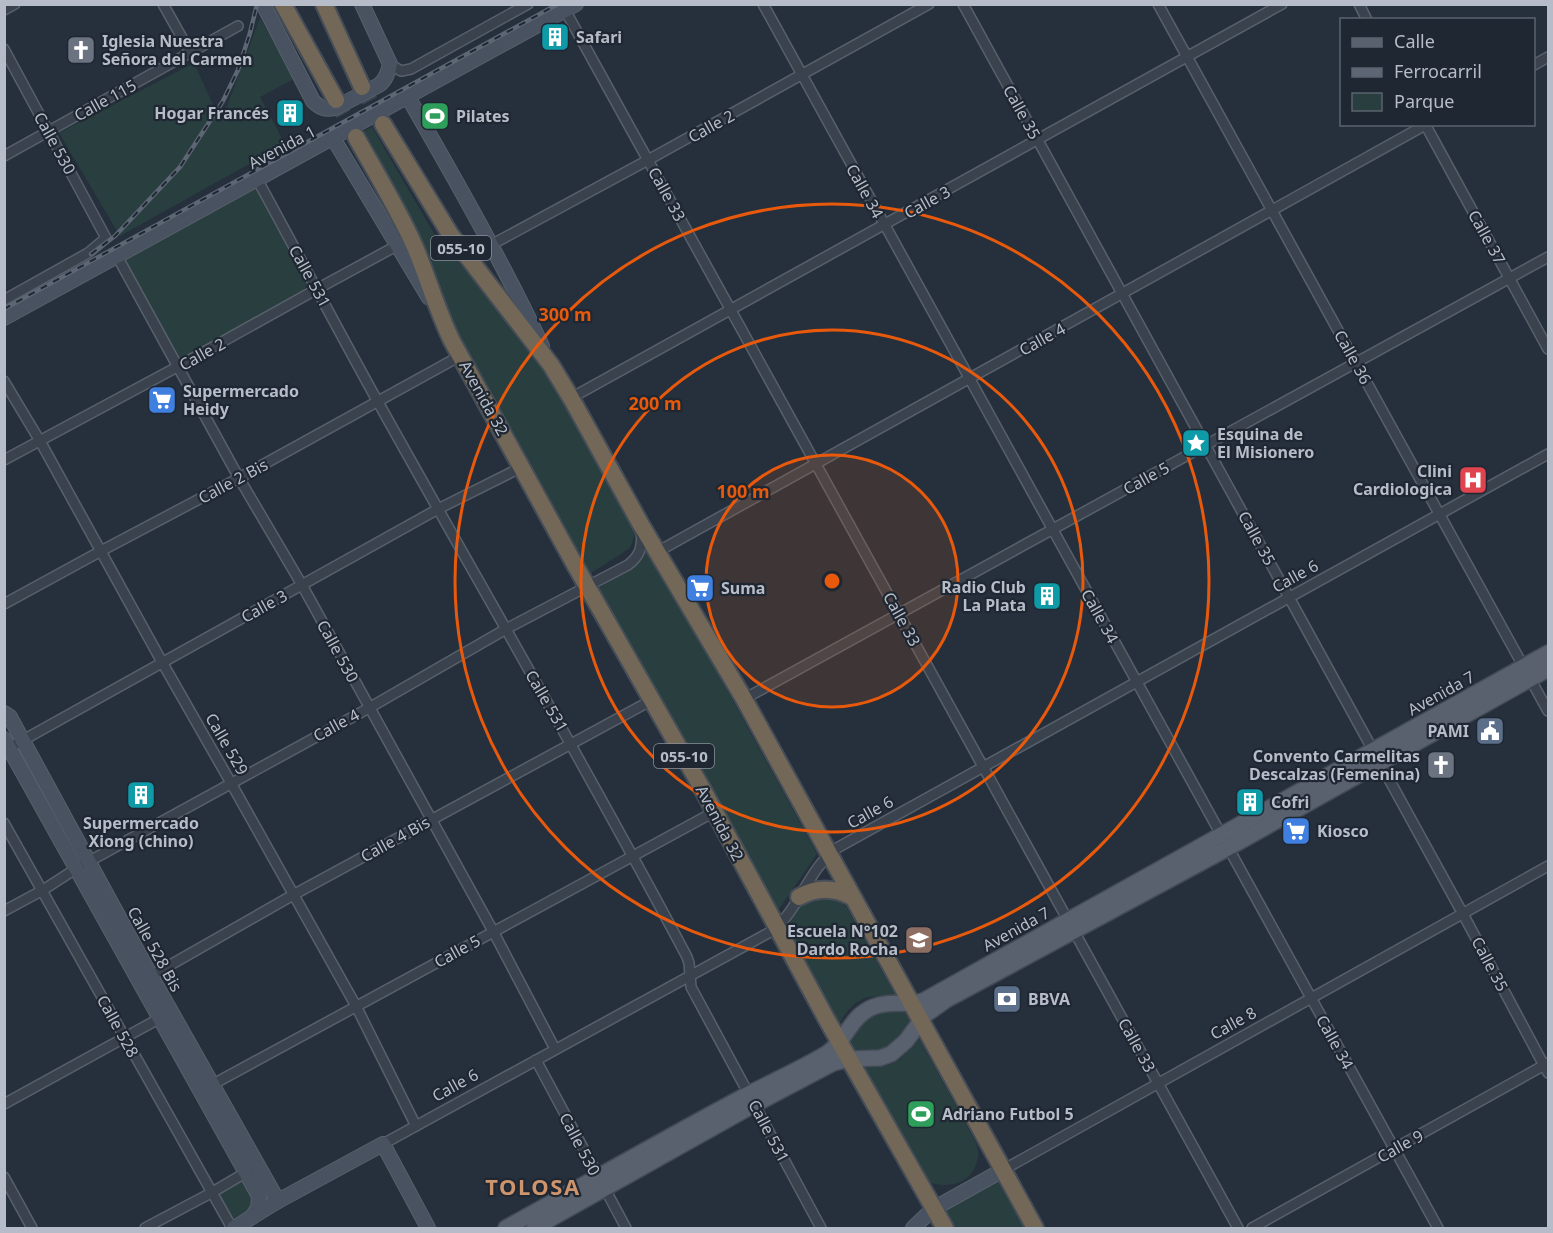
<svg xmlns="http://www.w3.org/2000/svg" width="1553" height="1233" font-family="'Noto Sans',sans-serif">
  <rect width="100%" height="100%" fill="#26303d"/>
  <g fill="#293e3f">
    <polygon points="260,18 294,79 260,97 285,144 120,236 59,133 194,63 221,122"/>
    <polygon points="372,127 439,242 521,328 636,532 630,548 591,573 453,333 359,134"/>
    <polygon points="253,189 257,190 307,278 307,285 304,290 181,359 176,359 126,266 126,261 130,254"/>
    <polygon points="648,546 817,854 777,912 597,589 638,564"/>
    <path d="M827 896 841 902 847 908 896 997C889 997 882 995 875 996 857 997 845 1011 838 1027L788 930C795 902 800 901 827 896Z"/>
    <polygon points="890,1008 903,1010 910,1022 906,1036 892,1050 855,1052 847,1040 867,1016"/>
    <path d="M917 1035 976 1143C977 1147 979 1153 978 1157 974 1184 948 1190 926 1181L858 1066C889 1071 904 1062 917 1035Z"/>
    <polygon points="241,1177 255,1200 254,1207 232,1219 216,1192"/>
    <polygon points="997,1180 1024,1228 949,1228 940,1209"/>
  </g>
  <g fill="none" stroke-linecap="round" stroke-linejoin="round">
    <g stroke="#3c4552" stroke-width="16" stroke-dasharray="16 8" stroke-linecap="butt">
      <polyline points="362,87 383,124"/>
      <polyline points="336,100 356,137"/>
    </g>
    <g stroke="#58606b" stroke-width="12">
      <g id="street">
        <polyline points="163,4 190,52"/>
        <polyline points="763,4 1438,1228"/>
        <polyline points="963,4 1463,914 1548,1073"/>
        <polyline points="1158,4 1548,711"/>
        <polyline points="1359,4 1367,20"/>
        <polyline points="4,10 15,4"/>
        <polyline points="565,10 1238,1228"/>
        <polyline points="4,49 106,238 88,253 4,300"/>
        <polyline points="390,64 401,71 411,69 528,4"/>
        <polyline points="1534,65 1548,57"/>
        <polyline points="1425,124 1548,349"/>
        <polyline points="4,156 238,26"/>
        <path d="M257 179C298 254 337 328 378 402 481 587 588 770 687 957L689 963 691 987 821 1228"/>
        <polyline points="491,245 648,160 929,4"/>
        <polyline points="117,256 239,478 302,585 493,931 555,1049"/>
        <polyline points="4,381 40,441 162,662 231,783 356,1006 416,1126"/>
        <polyline points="571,398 1282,4"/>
        <polyline points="4,460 177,367 317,289 398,245"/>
        <polyline points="657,552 1427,124"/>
        <polyline points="4,604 101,551 239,478 460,356"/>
        <polyline points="744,699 1548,257"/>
        <polyline points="9,748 438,509 522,467"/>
        <polyline points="4,823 232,1228"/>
        <path d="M4 911 43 890 77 868 369 708 506 629 628 565C640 556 643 546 641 532"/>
        <polyline points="148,980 151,976 293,895 652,700"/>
        <polyline points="536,1060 626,1228"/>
        <polyline points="208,1087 714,812"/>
        <polyline points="4,1104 162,1017"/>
        <path d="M383 1144 772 931C800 909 808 869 837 848L1548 454"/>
        <polyline points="1003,1170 1548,866"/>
        <polyline points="4,1177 32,1228"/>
        <polyline points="145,1228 211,1193 257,1166"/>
        <polyline points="1252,1228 1548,1063"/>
      </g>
    </g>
    <g stroke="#58606b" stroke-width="16">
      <g id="secondary">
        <path d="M263 4 313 101C320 108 325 110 335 108L379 85C386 80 388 72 390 64L362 4"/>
        <path d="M408 97C455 179 502 261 542 346"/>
        <polyline points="333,138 429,298"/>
        <polyline points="4,318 576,4"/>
        <polyline points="4,713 10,717 151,976 278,1201"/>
        <polyline points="4,739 259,1196 258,1208 252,1217"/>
        <polyline points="234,1228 278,1201 383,1144 428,1228"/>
        <polyline points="913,1228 933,1209 1003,1170"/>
      </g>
    </g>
    <g stroke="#434b56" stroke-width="18">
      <g id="primary">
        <path d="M506 1228C584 1185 662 1140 741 1098 769 1083 799 1070 826 1054 847 1041 849 1017 873 1007 889 1000 907 1006 923 1001L1548 653"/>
        <polyline points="534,1228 748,1108 833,1063 850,1059 880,1058 891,1054 906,1041 925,1015 946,1000 1228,848 1548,669"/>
      </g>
    </g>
    <g stroke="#454d58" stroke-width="20">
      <g id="highway">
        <polyline points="283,4 336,100"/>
        <polyline points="324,4 362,87"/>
        <polyline points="383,124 450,234 551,365 571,398 640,523 744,699 1035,1228"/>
        <path d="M356 137C376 173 398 209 415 247 428 278 437 310 452 341L575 565 703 790 827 1020 945 1228"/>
        <path d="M799 897C817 887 834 887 852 897"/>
      </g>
    </g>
    <use href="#street" stroke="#3a424d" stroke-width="9"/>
    <use href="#secondary" stroke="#485260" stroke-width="14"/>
    <use href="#primary" stroke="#58616d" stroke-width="15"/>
    <use href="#highway" stroke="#736757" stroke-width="16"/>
    <g stroke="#5c6674" stroke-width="4.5">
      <g id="rail">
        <polyline points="91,254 115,236 180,167 223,101 238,70 250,33 257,4"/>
        <polyline points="4,309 558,4"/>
      </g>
    </g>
    <use href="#rail" stroke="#1f2732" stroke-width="2" stroke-dasharray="7" stroke-linecap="butt"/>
  </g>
  <circle cx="832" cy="581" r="126" fill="#e8590c" fill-opacity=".12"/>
  <g fill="none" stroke="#e8590c" stroke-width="3">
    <circle cx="832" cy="581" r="126"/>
    <circle cx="832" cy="581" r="251"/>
    <circle cx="832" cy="581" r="377"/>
  </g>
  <defs>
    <g id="building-square" transform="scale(1.5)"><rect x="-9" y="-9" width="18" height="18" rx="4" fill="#0f9aa8" stroke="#1f2732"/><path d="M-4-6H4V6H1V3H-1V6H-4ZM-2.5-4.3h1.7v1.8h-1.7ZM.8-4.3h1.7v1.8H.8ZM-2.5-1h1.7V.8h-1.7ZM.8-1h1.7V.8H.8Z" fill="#fff"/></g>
    <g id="church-square" transform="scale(1.5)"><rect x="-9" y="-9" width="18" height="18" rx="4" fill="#6b7280" stroke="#1f2732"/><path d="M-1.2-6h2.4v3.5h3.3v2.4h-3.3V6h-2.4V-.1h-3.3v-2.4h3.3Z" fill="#fff"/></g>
    <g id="stadium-square" transform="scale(1.5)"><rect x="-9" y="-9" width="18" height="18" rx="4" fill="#2e9e5b" stroke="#1f2732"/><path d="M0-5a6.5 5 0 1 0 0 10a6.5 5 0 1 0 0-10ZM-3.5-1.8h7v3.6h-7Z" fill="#fff"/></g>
    <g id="supermarket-square" transform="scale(1.5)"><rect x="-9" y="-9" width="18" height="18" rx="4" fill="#3f7fe0" stroke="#1f2732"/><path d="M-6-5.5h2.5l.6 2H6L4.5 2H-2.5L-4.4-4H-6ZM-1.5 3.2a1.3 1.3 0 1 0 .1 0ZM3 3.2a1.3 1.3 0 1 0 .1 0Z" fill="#fff"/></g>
    <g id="sight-square" transform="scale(1.5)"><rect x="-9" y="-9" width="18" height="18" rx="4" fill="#0f9aa8" stroke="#1f2732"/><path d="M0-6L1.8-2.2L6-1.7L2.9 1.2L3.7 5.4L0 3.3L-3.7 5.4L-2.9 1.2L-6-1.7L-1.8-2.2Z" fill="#fff"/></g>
    <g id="hospital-square" transform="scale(1.5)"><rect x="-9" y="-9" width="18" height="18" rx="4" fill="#e0444e" stroke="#1f2732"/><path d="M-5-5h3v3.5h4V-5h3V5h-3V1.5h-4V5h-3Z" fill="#fff"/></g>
    <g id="civic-square" transform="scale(1.5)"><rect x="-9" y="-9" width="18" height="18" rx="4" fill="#5c6f8a" stroke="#1f2732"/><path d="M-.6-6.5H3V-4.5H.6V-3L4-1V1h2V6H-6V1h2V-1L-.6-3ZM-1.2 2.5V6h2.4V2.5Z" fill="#fff"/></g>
    <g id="school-square" transform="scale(1.5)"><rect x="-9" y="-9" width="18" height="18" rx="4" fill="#8d6e63" stroke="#1f2732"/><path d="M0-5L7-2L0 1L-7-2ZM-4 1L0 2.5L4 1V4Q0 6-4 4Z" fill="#fff"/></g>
    <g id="bank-square" transform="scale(1.5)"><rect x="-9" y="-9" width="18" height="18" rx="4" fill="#5c6f8a" stroke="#1f2732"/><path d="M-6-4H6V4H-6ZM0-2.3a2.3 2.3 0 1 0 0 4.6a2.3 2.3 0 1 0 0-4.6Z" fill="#fff"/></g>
  </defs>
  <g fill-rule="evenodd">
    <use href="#building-square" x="555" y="37"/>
    <use href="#church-square" x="81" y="50"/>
    <use href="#building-square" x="290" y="113"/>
    <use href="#stadium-square" x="435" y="116"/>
    <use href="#supermarket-square" x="162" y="400"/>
    <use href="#sight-square" x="1196" y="443"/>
    <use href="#hospital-square" x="1473" y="480"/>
    <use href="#supermarket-square" x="700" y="588"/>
    <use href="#building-square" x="1047" y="596"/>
    <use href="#civic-square" x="1490" y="731"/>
    <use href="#church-square" x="1441" y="765"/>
    <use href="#building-square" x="141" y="795"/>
    <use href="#building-square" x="1250" y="802"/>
    <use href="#supermarket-square" x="1296" y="831"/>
    <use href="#school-square" x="919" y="940"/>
    <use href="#bank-square" x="1007" y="999"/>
    <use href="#stadium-square" x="921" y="1114"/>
  </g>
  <g text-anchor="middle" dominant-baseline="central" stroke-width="4.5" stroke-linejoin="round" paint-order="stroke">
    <g fill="#1f2732" stroke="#89909b" stroke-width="1.5">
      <rect x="431" y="236" width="60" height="24" rx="4.5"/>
      <rect x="654" y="744" width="60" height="24" rx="4.5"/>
    </g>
    <g font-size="15" font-weight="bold" fill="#b6bdc8">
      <text x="461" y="248">055-10</text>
      <text x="684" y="756">055-10</text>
    </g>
    <g font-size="16" font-weight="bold" fill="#b6bdc8" stroke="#1f2732" text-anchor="start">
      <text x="576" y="37">Safari</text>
      <text x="102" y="41">Iglesia Nuestra<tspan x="102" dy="18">Señora del Carmen</tspan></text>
      <text x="269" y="113" text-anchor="end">Hogar Francés</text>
      <text x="456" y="116">Pilates</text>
      <text x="183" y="391">Supermercado<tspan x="183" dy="18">Heidy</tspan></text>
      <text x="1217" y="434">Esquina de<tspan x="1217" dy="18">El Misionero</tspan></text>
      <text x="1452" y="471" text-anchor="end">Clini<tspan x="1452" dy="18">Cardiologica</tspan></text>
      <text x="1026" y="587" text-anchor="end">Radio Club<tspan x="1026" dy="18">La Plata</tspan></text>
      <text x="721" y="588">Suma</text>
      <text x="1469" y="731" text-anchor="end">PAMI</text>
      <text x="1420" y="756" text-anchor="end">Convento Carmelitas<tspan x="1420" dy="18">Descalzas (Femenina)</tspan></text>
      <text x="1271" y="802">Cofri</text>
      <text x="141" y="823" text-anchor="middle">Supermercado<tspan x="141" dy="18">Xiong (chino)</tspan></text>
      <text x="1317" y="831">Kiosco</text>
      <text x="898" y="931" text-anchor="end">Escuela N°102<tspan x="898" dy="18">Dardo Rocha</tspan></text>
      <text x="1028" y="999">BBVA</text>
      <text x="942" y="1114">Adriano Futbol 5</text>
    </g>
    <g font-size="16" fill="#b6bdc8" stroke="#1f2732">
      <text transform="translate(105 100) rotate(-29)">Calle 115</text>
      <text transform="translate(1022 112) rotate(61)">Calle 35</text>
      <text transform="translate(711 126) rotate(-29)">Calle 2</text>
      <text transform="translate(55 143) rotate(61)">Calle 530</text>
      <text transform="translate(282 147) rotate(-28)">Avenida 1</text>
      <text transform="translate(865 191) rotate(61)">Calle 34</text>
      <text transform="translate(667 194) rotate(61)">Calle 33</text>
      <text transform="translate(927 202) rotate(-29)">Calle 3</text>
      <text transform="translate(1487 237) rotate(61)">Calle 37</text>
      <text transform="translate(310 276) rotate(61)">Calle 531</text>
      <text transform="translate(1042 339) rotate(-29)">Calle 4</text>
      <text transform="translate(202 354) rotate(-29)">Calle 2</text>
      <text transform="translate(1353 357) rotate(61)">Calle 36</text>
      <text transform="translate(484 398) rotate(61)">Avenida 32</text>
      <text transform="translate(1146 478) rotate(-29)">Calle 5</text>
      <text transform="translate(233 481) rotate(-28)">Calle 2 Bis</text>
      <text transform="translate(1257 538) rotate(61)">Calle 35</text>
      <text transform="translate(1295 576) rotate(-29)">Calle 6</text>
      <text transform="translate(264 606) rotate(-29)">Calle 3</text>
      <text transform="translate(1100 616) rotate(61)">Calle 34</text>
      <text transform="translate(902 619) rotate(61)">Calle 33</text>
      <text transform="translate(338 651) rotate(61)">Calle 530</text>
      <text transform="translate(1441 693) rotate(-29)">Avenida 7</text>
      <text transform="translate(547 701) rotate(60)">Calle 531</text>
      <text transform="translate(336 725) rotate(-29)">Calle 4</text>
      <text transform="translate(227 744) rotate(60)">Calle 529</text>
      <text transform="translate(870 812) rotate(-29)">Calle 6</text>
      <text transform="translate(720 823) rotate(62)">Avenida 32</text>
      <text transform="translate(395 839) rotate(-29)">Calle 4 Bis</text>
      <text transform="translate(1016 929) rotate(-29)">Avenida 7</text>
      <text transform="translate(155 949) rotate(61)">Calle 528 Bis</text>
      <text transform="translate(457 951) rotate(-29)">Calle 5</text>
      <text transform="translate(1490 964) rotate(62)">Calle 35</text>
      <text transform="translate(1233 1023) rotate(-29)">Calle 8</text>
      <text transform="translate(118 1026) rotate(61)">Calle 528</text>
      <text transform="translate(1335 1042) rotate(61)">Calle 34</text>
      <text transform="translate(1137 1045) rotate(61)">Calle 33</text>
      <text transform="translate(455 1085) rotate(-29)">Calle 6</text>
      <text transform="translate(769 1131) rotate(62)">Calle 531</text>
      <text transform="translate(580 1144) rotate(62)">Calle 530</text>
      <text transform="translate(1400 1146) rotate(-29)">Calle 9</text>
    </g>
    <g font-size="22" font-weight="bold" letter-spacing="1.5" fill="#ce946b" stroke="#1f2732">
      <text x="533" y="1186">TOLOSA</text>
    </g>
  </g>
  <circle cx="832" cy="581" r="9" fill="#e8590c" stroke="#1f2732" stroke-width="3"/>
  <g font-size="18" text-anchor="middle" font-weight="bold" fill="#e8590c" stroke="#1f2732" stroke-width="4.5" stroke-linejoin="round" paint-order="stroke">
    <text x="565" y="321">300 m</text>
    <text x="655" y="410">200 m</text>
    <text x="743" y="498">100 m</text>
  </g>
  <rect width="1553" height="1233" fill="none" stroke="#b6bdc8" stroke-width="12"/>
  <rect x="1340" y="18" width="195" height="108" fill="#1f2732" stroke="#5b636e" stroke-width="1.5"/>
  <rect x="1352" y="38" width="30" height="9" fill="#58616d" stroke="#5b636e" stroke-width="1.5"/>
  <text x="1394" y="48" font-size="18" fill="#b6bdc8">Calle</text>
  <rect x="1352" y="68" width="30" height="9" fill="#5c6674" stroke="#5b636e" stroke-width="1.5"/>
  <text x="1394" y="78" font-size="18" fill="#b6bdc8">Ferrocarril</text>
  <rect x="1352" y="93" width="30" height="18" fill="#293e3f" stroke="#5b636e" stroke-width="1.5"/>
  <text x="1394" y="108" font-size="18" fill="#b6bdc8">Parque</text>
</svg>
